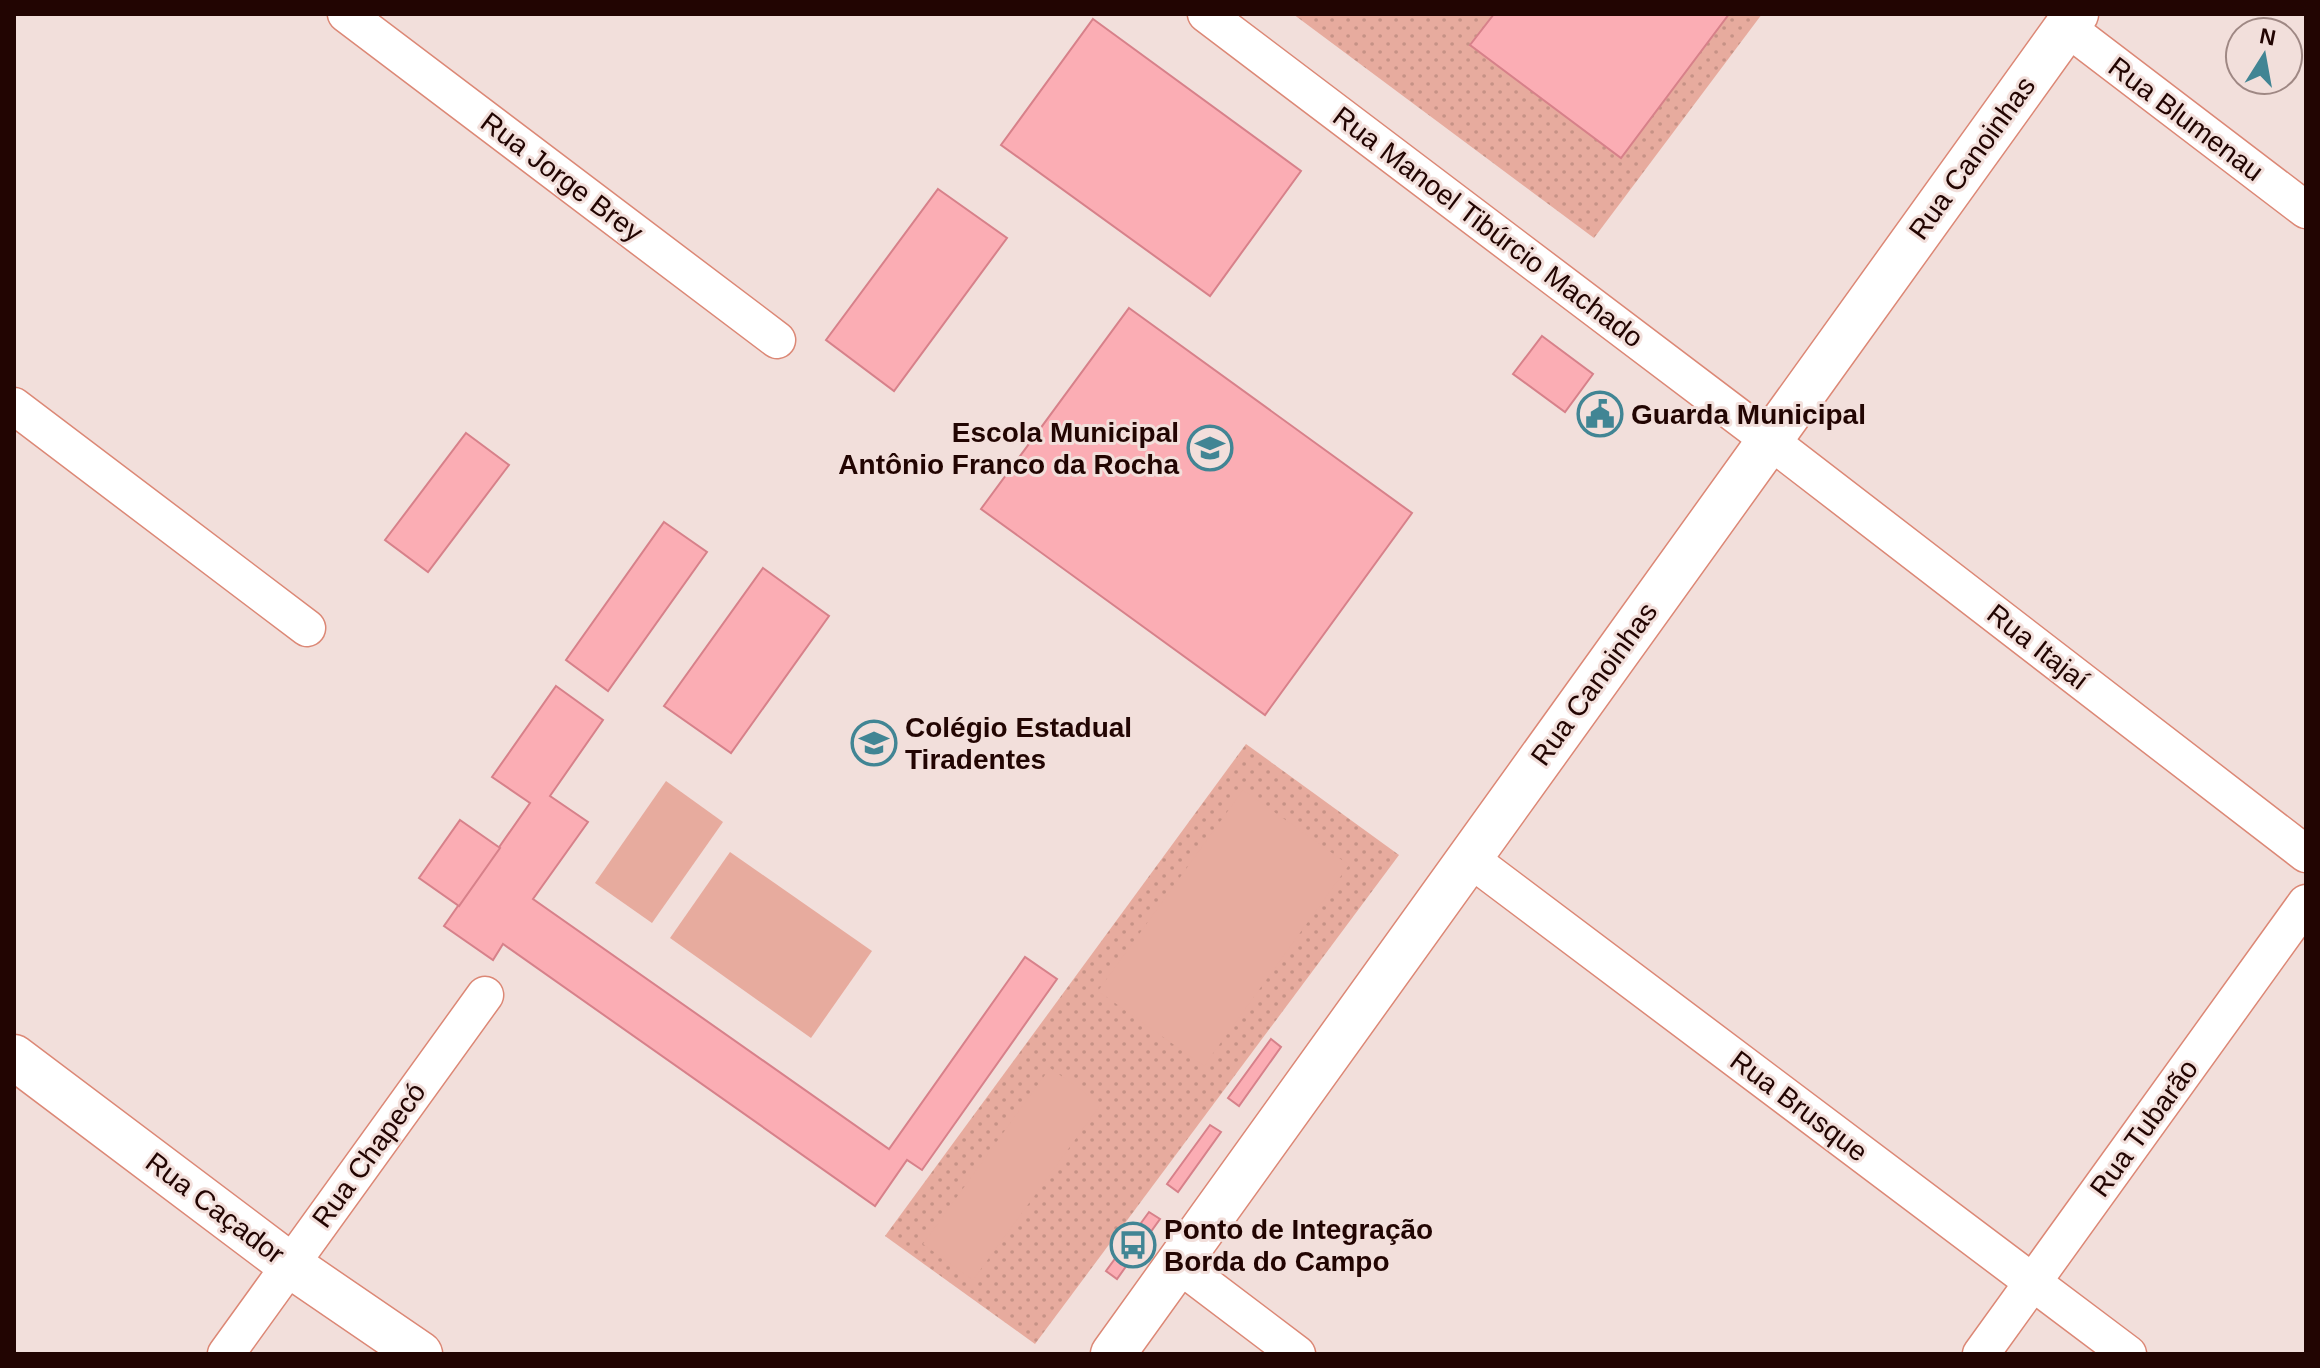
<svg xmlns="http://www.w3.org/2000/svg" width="2320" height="1368" font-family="Helvetica,sans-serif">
  <defs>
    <pattern id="green-dots" width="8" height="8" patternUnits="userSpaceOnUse" patternTransform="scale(2)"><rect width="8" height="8" fill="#e7ab9e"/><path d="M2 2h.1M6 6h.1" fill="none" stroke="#c69286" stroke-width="1.8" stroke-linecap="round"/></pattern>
  </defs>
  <rect width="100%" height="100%" fill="#f2dfdb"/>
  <g fill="url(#green-dots)">
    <polygon points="1293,14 1762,14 1594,238"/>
    <polygon points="1246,744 1399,855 1035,1344 885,1236"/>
  </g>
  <g fill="#e7ab9e">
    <polygon points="666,781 723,822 652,923 595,883"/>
    <polygon points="1243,790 1349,865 1204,1066 1098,991"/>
    <polygon points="730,852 872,951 811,1038 670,938"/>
    <polygon points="1050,1068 1101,1104 973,1280 923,1244"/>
  </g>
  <g fill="#fbadb4" stroke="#d7818a" stroke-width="2">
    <polygon points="1494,14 1729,14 1621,158 1470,45"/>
    <polygon points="1093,19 1301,171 1210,296 1001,145"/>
    <polygon points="938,189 1007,238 894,391 826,340"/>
    <polygon points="1129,308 1412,513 1265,715 981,509"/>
    <polygon points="1542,336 1593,374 1565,412 1513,374"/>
    <polygon points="466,433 509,465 428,572 385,540"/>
    <polygon points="664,522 707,552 608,691 566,660"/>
    <polygon points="763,568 829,616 731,753 664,706"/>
    <polygon points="556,686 603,720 550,796 588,822 533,899 889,1149 1025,957 1057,979 922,1170 907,1160 875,1206 503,944 493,960 444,926 530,803 492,777"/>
    <polygon points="460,820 500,848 459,906 419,878"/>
    <polygon points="1271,1039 1281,1047 1239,1106 1228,1098"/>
    <polygon points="1210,1125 1221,1132 1178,1192 1167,1184"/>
    <polygon points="1149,1212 1160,1219 1117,1279 1106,1271"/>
  </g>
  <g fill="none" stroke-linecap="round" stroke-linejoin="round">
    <g stroke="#dc8876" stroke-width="39">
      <g id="minor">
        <polyline points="346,14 777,340"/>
        <polyline points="1206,14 1769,440 2306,854"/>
        <polyline points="2066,27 2306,210"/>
        <polyline points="14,406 307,628"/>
        <polyline points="1469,858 2128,1354"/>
        <polyline points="1178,1264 1297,1354"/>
        <polyline points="226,1354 485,995"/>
        <polyline points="1981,1354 2306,903"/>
      </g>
    </g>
    <g stroke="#dc8876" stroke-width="47">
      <g id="tertiary">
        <polyline points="14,1057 290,1265 420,1354"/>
        <polyline points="1113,1354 2076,14"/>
      </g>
    </g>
    <use href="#minor" stroke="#fff" stroke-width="36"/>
    <use href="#tertiary" stroke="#fff" stroke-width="44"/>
  </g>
  <defs>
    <g id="civic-ring" transform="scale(2.3)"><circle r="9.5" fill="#f2dfdb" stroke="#418594" stroke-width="1.5"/><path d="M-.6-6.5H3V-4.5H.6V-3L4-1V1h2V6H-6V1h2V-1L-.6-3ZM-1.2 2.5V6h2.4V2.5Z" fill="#418594"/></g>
    <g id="school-ring" transform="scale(2.3)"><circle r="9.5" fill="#f2dfdb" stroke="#418594" stroke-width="1.5"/><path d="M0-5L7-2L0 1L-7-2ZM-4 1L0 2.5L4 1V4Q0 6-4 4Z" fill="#418594"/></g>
    <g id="bus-ring" transform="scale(2.3)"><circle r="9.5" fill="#f2dfdb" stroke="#418594" stroke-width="1.5"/><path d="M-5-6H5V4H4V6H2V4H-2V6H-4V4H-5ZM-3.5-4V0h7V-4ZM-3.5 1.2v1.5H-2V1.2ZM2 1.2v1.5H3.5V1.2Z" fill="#418594"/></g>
  </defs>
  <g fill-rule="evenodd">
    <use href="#civic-ring" x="1600" y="414"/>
    <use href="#school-ring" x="1210" y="448"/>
    <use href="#school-ring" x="874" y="743"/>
    <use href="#bus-ring" x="1133" y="1245"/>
  </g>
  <g text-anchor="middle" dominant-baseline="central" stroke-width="6" stroke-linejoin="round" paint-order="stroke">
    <g font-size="28" fill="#220502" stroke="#f2dfdb">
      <text transform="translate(2186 119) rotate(37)">Rua Blumenau</text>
      <text transform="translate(1972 158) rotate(-54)">Rua Canoinhas</text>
      <text transform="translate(562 177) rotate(37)">Rua Jorge Brey</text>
      <text transform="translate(1488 227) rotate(37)">Rua Manoel Tibúrcio Machado</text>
      <text transform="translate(2038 647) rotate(38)">Rua Itajaí</text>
      <text transform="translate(1594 684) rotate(-54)">Rua Canoinhas</text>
      <text transform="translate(1799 1106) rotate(37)">Rua Brusque</text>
      <text transform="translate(2144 1128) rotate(-54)">Rua Tubarão</text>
      <text transform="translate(369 1155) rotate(-54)">Rua Chapecó</text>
      <text transform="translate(215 1208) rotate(37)">Rua Caçador</text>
    </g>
    <g font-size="28" font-weight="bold" fill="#220502" stroke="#f2dfdb" text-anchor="start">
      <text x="1631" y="414">Guarda Municipal</text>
      <text x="1179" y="432" text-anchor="end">Escola Municipal<tspan x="1179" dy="32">Antônio Franco da Rocha</tspan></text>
      <text x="905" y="727">Colégio Estadual<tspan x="905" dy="32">Tiradentes</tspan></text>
      <text x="1164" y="1229">Ponto de Integração<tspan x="1164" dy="32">Borda do Campo</tspan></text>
    </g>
  </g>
  <rect width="2320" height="1368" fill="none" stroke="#220502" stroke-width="32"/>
  <g transform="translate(2264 56) rotate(11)"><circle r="38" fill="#f2dfdb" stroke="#9f8884" stroke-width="2"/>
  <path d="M0-6L14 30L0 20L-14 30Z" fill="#418594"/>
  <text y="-12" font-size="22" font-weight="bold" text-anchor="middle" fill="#220502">N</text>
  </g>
</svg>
